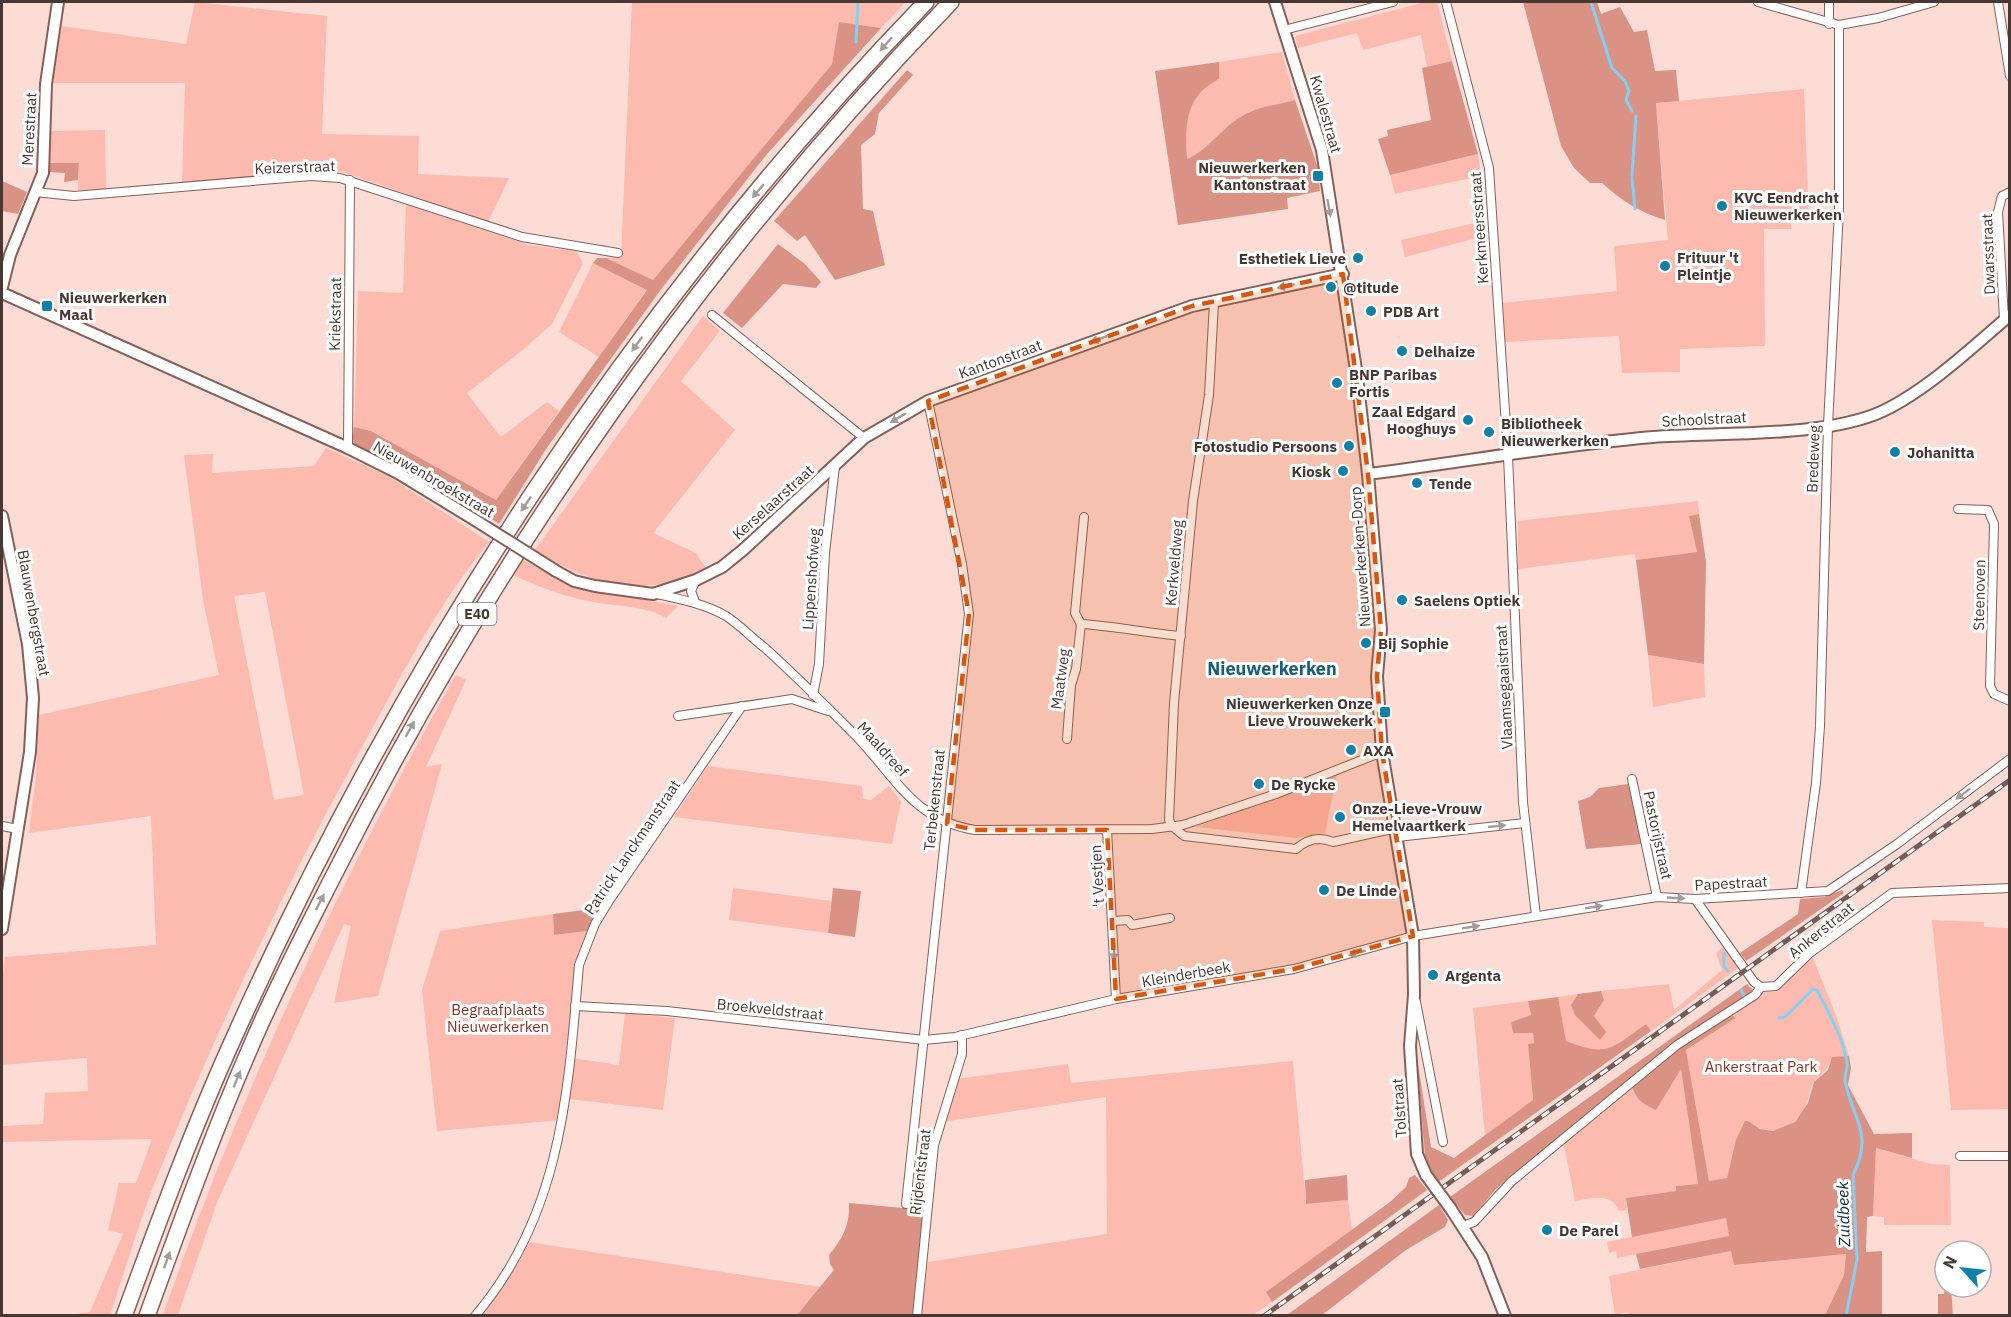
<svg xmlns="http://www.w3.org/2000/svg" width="2011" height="1317" font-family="'IBM Plex Sans',sans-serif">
  <rect width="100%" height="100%" fill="#fedcd6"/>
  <g fill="#fdbaae" fill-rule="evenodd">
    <polygon points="195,2 327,16 322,134 419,136 418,174 509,178 488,222 343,172 182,183 185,83 53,83 62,26 186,44"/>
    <polygon points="632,2 906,2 881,28 839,22 832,64 653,280 606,258 621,257"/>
    <polygon points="1425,2 1437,2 1452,61 1427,67 1421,35 1363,50 1357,33 1298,48 1295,36"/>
    <path d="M1282 52 1295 100 1249 112 1221 133 1205 150 1187 159C1185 124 1183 96 1219 79V62Z"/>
    <polygon points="1804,89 1809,222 1791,222 1791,229 1764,229 1765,346 1680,349 1680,372 1622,373 1619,336 1505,342 1503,303 1617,291 1614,246 1668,240 1656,103"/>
    <polygon points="105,130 106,189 78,190 79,163 50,163 51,131"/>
    <polygon points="1478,154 1481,176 1395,194 1390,175"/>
    <polygon points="406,202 529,245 576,251 583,263 552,324 518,354 467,393 501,437 547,402 559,411 496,500 371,431 354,427 358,291 403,293"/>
    <polygon points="1483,221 1484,236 1405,257 1401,240"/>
    <polygon points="593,263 647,289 599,357 559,332"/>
    <path d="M703 316 720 331 681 381 735 430 653 533 696 553 707 570C690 575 670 584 653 585 609 589 571 573 535 550Z"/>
    <path d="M326 448 390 477 489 542C437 605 400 678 361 749 283 890 213 1037 153 1187 137 1229 124 1273 110 1315H66L90 1312 123 1234 108 1230 119 1183H136L152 1139 2 1142V1126L43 1124 45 1093 88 1091 87 1058 2 1065V981L5 957 156 945 151 816 29 833 36 774 39 715 219 675 203 600 184 455 213 454 212 473 314 466ZM265 592 304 795 274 800 234 596Z"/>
    <polygon points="1698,501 1699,514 1689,516 1697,552 1636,560 1635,554 1518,569 1518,521"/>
    <path d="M523 560 568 585 678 606 666 618C644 605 617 607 593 602 565 597 539 587 513 575Z"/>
    <polygon points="1648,655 1704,664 1705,697 1653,707"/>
    <path d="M456 675 466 680 426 767 442 764 378 996 334 1003 351 926 344 924 218 1200 178 1315H163C240 1094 340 880 456 675Z"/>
    <polygon points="708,766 862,786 863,799 871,800 889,786 901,802 892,844 674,817"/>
    <polygon points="1337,774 1325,833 1296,838 1196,827"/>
    <polygon points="733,888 831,901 828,933 729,920"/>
    <polygon points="553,914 554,935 588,931 576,965 561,1120 437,1131 422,990 440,931"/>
    <polygon points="1932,920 1984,922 1984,927 2009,928 2009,1109 1951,1110"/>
    <path d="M1724 946 1738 968 1651 1031 1646 1024C1609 1049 1610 1059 1566 1042L1558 997 1578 994 1572 1005 1600 1040 1594 1016 1604 1000 1601 991 1669 984 1674 1010 1722 970 1716 953Z"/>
    <path d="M1812 956 1836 1015 1849 1056 1832 1058C1827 1072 1822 1072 1813 1083 1809 1089 1809 1099 1806 1105 1797 1126 1773 1139 1753 1124L1732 1157 1727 1178 1709 1181 1686 1050 1735 1019 1730 1014 1761 993 1778 991Z"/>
    <polygon points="1528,1001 1531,1015 1511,1022 1513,1033 1533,1032 1534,1043 1528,1045 1533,1101 1485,1137 1473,1008"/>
    <polygon points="625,1013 675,1018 663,1110 569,1099 572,1058 619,1065"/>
    <polygon points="1293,1061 1306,1204 1348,1200 1352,1230 1266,1292 1272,1302 1253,1315 921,1316 928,1262 1107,1234 1106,1097 943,1122 956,1079 1068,1064 1071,1083"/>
    <path d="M1681 1068 1698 1184 1676 1186 1677 1191 1626 1198 1627 1210 1619 1211C1612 1192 1591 1198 1575 1201L1563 1140 1632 1086Z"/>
    <polygon points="1876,1148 1931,1164 1950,1165 1951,1225 1884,1225 1884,1217 1873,1216"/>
    <polygon points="1726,1217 1729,1236 1617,1258 1616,1251 1609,1253 1607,1242"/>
    <polygon points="528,1242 821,1287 796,1315 480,1316 498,1294"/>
    <polygon points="1731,1251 1734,1265 1846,1254 1844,1275 1825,1315 1629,1316 1628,1312 1615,1315 1609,1276"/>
  </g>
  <g fill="#da9285">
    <path d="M1523 2H1597L1601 14 1620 7 1634 32 1647 30 1655 71 1676 70 1679 101 1656 103 1665 220C1639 212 1622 201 1602 183H1590L1574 168 1561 146Z"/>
    <polygon points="839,22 881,28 767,154 662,288 548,446 499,524 487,516 485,519 357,447 352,441 354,427 371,431 496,500 647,290 593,263 597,258 606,258 653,280 832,64"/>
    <polygon points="1452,61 1478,154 1390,175 1378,139 1388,136 1387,130 1431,120 1422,68"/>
    <path d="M1219 62V79C1185 96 1185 124 1187 159 1211 149 1225 122 1250 112 1264 106 1281 104 1295 100L1318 168 1320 191 1287 198 1288 209 1178 225 1155 71Z"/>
    <polygon points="907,70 913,75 879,113 875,134 861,145 863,209 873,211 885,265 835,280 805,235 797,241 774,221"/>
    <polygon points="50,163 79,163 78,180 64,182 65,173 48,172"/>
    <polygon points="2,181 27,192 18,214 2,211"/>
    <polygon points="778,244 805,264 821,282 816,288 783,284 742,328 723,313"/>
    <polygon points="1699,514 1706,562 1704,664 1648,655 1636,560 1697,552 1689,516"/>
    <polygon points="1628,784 1642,844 1586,849 1578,801 1590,797 1599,788"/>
    <polygon points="833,888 861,891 855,937 828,933"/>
    <polygon points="1842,890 1844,893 1746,961 1740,953 1798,914 1800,899 1824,897"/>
    <polygon points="599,908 588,931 554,935 553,914"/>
    <polygon points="1747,984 1755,992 1561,1136 1496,1189 1473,1216 1465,1215 1450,1197"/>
    <polygon points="1601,991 1604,1000 1594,1016 1606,1032 1600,1040 1575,1015 1571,1005 1578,994"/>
    <path d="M1558 997 1566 1041C1609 1058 1611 1048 1646 1024L1651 1031 1437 1183 1425 1156 1417 1058 1431 1147 1454 1158 1533 1100 1528 1044 1534 1043 1533 1033H1513L1511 1022 1531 1015 1528 1001Z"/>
    <path d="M1730 1014 1736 1018 1686 1050 1709 1181 1727 1178 1736 1140 1745 1121H1748L1760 1129 1773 1131 1795 1122 1808 1103 1814 1082 1828 1070 1832 1057 1849 1056 1851 1068 1848 1085 1874 1134 1912 1133V1158L1876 1148 1873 1216 1867 1217 1866 1252 1882 1251V1315H1825L1844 1275 1846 1254 1734 1265 1731 1251 1640 1269 1636 1254 1729 1236 1726 1218 1632 1237 1626 1198 1676 1191V1186L1698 1184 1681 1069 1656 1110C1643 1104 1636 1100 1632 1086L1672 1053Z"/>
    <path d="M919 1137 932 1139 913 1315 796 1316 834 1270 830 1264 829 1255C843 1238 850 1225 849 1203L914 1209Z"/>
    <polygon points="1347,1175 1348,1200 1306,1204 1305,1180"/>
    <polygon points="1415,1175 1427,1190 1272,1302 1266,1292 1390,1202 1406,1187 1409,1178"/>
    <polygon points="1439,1205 1448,1220 1445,1227 1406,1250 1322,1315 1287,1315"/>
    <polygon points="1945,1284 1945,1287 1951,1287 1953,1315 1938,1315 1938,1294 1944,1294"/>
  </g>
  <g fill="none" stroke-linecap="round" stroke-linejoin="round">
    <g stroke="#84d0f3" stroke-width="3">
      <polyline points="1591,2 1612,68 1625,81 1629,91 1626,100 1632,111"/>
      <polyline points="856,42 858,2"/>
      <polyline points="1632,176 1636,116"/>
      <polyline points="1632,179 1635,209"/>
      <polyline points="1724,953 1724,966 1728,971"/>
      <polyline points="1741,990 1746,999"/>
      <path d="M1779 1018 1785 1017 1813 989 1817 990C1829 1014 1843 1037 1847 1063 1848 1069 1844 1075 1845 1081 1853 1120 1874 1133 1853 1175L1857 1260 1846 1316"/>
    </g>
    <g stroke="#846059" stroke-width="10">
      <g id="street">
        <polyline points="1446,2 1489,168 1508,456 1523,802 1536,916"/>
        <polyline points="1758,2 1839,25 1878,18 1934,2"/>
        <polyline points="1998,2 2010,76"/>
        <polyline points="1829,24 1829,2"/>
        <polyline points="1284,30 1393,2"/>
        <polyline points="35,192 74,196 311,176 340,178 522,237 618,253"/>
        <path d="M1214 302 1209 395 1193 501 1174 703 1169 820 1172 826 1184 836 1296 849C1307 839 1319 836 1333 842L1396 828"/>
        <polyline points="712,315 864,438"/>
        <polyline points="2004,319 1998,212 2002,196 2010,192"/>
        <polyline points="348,448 350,180"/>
        <polyline points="1958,509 1988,510 1994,524 1990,686 1994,694 2010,701"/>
        <path d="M1084 517 1075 613 1081 624C1115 626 1147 633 1181 636"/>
        <path d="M657 594C680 599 705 604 726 616 740 625 752 638 765 648 796 676 827 707 857 737 896 778 914 820 975 830L1152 829 1183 825 1276 794 1382 752"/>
        <polyline points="695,602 691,591 696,580"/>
        <polyline points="813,695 819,664 825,553 835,466"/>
        <polyline points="678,716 792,699 828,711"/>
        <polyline points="1067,739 1071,685 1076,669 1081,624"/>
        <polyline points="1632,779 1657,897"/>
        <polyline points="2,826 18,829"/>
        <polyline points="1107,830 1116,999"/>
        <polyline points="1397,837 1525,823"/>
        <polyline points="1801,893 1816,783 1820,726 1828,425 1839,210 1839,25"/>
        <polyline points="1695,899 1754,982 1761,987 1776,986 1810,953 1892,893 2010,888"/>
        <polyline points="1113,921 1128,920 1132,925 1170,918"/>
        <polyline points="1416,1002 1443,1142"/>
        <polyline points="575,1006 667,1011 924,1040 955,1037 1116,999 1294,969 1413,936 1657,897 1695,899 1828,891 1897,844 2010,759"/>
        <polyline points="1960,1156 2010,1156"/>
        <polyline points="906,1204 969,614 962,564 928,401"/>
        <polyline points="1463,1226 1474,1222 1512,1181 1677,1045 1755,995 1761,987"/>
        <path d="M475 1316C562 1214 568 1092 579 965L595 924 609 901 742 706"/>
        <polyline points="917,1316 934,1145 962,1054 962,1035"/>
      </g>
    </g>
    <g stroke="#846059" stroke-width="14">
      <g id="secondary">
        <polyline points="1275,2 1322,150 1357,376 1368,474 1381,630 1377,676 1382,752 1413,936 1414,995 1410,1046 1417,1154 1426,1175"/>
        <polyline points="2,287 10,255 43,173 46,84 58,2"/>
        <polyline points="2,293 348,448 398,473 475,520"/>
        <path d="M1368 474C1463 462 1558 445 1653 437 1718 432 1825 438 1883 411 1927 390 1973 347 2010 315"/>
        <polyline points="2,516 28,644 33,698 30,752 2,929"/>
        <polyline points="556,571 574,581 595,586 653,594 696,580 722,567 743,550 864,438 928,401 1192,306 1343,274"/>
        <polyline points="1451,1209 1482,1257 1505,1316"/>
      </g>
    </g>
    <g stroke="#846059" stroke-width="18">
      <g id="highway">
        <path d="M124 1316C159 1220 194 1125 236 1033 406 654 637 301 926 2"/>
        <path d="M147 1316C180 1225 212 1135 251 1046 276 987 307 928 336 871 497 553 703 258 951 2"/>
      </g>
    </g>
    <use href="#street" stroke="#fff" stroke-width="8"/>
    <use href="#secondary" stroke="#fff" stroke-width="10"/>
    <use href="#highway" stroke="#fff" stroke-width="15"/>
    <g stroke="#715d59" stroke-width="5">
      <polyline id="rail" points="1264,1316 2010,780"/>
    </g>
    <use href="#rail" stroke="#fff" stroke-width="3" stroke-dasharray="9" stroke-linecap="butt"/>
    <g stroke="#846059" stroke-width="14" stroke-linecap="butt">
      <g id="secondary-bridge">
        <polyline points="475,520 556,571"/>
        <polyline points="1426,1175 1451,1209"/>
      </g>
    </g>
    <use href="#secondary-bridge" stroke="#fff" stroke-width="10"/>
  </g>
  <defs><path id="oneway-solid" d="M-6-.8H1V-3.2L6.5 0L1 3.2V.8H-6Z" transform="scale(1.5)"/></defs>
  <g fill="#a49c9a">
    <use href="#oneway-solid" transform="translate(886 44) rotate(132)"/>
    <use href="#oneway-solid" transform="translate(758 191) rotate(130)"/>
    <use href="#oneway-solid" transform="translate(1329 208) rotate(80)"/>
    <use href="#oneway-solid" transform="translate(1286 286) rotate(168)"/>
    <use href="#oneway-solid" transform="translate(1099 339) rotate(160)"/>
    <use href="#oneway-solid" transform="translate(637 344) rotate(126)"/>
    <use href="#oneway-solid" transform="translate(898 418) rotate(149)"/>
    <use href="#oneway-solid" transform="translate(526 504) rotate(124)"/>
    <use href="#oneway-solid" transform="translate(410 729) rotate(-61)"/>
    <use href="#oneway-solid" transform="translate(1963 794) rotate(143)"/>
    <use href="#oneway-solid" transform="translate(1497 826) rotate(-6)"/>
    <use href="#oneway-solid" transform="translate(1676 898) rotate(3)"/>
    <use href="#oneway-solid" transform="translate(320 902) rotate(-63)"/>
    <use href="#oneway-solid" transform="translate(1594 907) rotate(-9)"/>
    <use href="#oneway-solid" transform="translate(1471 927) rotate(-9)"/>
    <use href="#oneway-solid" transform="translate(1114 952) rotate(92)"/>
    <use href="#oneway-solid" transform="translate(1357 953) rotate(164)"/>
    <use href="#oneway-solid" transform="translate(237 1079) rotate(-68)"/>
    <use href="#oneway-solid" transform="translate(167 1260) rotate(-70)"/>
  </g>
  <path fill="#d85610" fill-opacity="0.2" stroke="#d85610" stroke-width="4.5" stroke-dasharray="12 8" stroke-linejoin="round" d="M1343 274 1368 474 1381 630 1377 676 1382 752 1413 936 1294 969 1116 999 1107 830H975L947 824 969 614 928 401 1192 306Z"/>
  <g fill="#0f80a8" stroke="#fff" stroke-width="2">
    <rect x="1312" y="170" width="12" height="12" rx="3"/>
    <circle cx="1722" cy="206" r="6"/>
    <circle cx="1358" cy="258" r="6"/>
    <circle cx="1665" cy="266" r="6"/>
    <circle cx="1331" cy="287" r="6"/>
    <rect x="41" y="300" width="12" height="12" rx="3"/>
    <circle cx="1371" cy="311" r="6"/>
    <circle cx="1402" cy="351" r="6"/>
    <circle cx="1337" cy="383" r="6"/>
    <circle cx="1468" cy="420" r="6"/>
    <circle cx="1489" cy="432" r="6"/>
    <circle cx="1349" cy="446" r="6"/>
    <circle cx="1895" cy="452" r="6"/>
    <circle cx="1343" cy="471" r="6"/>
    <circle cx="1417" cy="483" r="6"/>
    <circle cx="1402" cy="600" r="6"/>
    <circle cx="1366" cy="643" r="6"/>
    <rect x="1379" y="706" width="12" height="12" rx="3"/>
    <circle cx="1351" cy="750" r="6"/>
    <circle cx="1259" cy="784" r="6"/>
    <circle cx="1340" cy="817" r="6"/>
    <circle cx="1324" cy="890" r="6"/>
    <circle cx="1433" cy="975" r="6"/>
    <circle cx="1547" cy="1230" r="6"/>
  </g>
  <g text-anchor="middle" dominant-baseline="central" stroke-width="6" stroke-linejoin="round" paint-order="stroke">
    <rect fill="#fff" stroke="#7f7471" stroke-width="1.5" x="457.5" y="603" width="39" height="22" rx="4.5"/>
    <g font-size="14" font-weight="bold" fill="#483834">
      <text x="477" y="614">E40</text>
    </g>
    <g font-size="15" fill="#483834" stroke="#fff">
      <text transform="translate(1326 114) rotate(74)">Kwalestraat</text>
      <text transform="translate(29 129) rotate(-87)">Merestraat</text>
      <text transform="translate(295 167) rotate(-2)">Keizerstraat</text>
      <text transform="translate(1479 228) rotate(-94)">Kerkmeersstraat</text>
      <text transform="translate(1988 254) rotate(-92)">Dwarsstraat</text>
      <text transform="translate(335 314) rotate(-89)">Kriekstraat</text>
      <text transform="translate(1000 359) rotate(-20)">Kantonstraat</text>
      <text transform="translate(1704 419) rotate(-3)">Schoolstraat</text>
      <text transform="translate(1813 459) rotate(-88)">Bredeweg</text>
      <text transform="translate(434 479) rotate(30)">Nieuwenbroekstraat</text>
      <text transform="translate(773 502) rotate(-42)">Kerselaarstraat</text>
      <text transform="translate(1360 557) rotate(-94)">Nieuwerkerken-Dorp</text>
      <text transform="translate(1174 563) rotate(-85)">Kerkveldweg</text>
      <text transform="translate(811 579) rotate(-86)">Lippenshofweg</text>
      <text transform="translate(1979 595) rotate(-89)">Steenoven</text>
      <text transform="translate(34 613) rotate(80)">Blauwenbergstraat</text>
      <text transform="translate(1060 679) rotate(-82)">Maatweg</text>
      <text transform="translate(1504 687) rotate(-93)">Vlaamsegaaistraat</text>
      <text transform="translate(883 749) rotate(48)">Maaldreef</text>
      <text transform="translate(934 800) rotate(-84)">Terbekenstraat</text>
      <text transform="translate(1658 835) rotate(78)">Pastorijstraat</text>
      <text transform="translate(632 847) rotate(-56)">Patrick Lanckmanstraat</text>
      <text transform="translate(1097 876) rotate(-93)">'t Vestjen</text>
      <text transform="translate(1731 883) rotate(-3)">Papestraat</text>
      <text transform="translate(1821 930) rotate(-39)">Ankerstraat</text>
      <text transform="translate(1186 974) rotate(-10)">Kleinderbeek</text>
      <text transform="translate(770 1009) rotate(6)">Broekveldstraat</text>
      <text transform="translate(1399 1108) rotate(-94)">Tolstraat</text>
      <text transform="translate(920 1172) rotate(-83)">Rijdentstraat</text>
    </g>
    <g font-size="15" font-weight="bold" fill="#483834" stroke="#fff" text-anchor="start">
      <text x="1306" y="167" text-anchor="end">Nieuwerkerken<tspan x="1306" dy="17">Kantonstraat</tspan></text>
      <text x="1734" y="197">KVC Eendracht<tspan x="1734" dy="17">Nieuwerkerken</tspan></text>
      <text x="1677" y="257">Frituur 't<tspan x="1677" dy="17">Pleintje</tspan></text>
      <text x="1346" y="258" text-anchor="end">Esthetiek Lieve</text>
      <text x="1343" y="287">@titude</text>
      <text x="59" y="297">Nieuwerkerken<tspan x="59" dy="17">Maal</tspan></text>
      <text x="1383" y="311">PDB Art</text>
      <text x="1414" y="351">Delhaize</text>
      <text x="1349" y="374">BNP Paribas<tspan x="1349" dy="17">Fortis</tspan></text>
      <text x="1456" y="411" text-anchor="end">Zaal Edgard<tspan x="1456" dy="17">Hooghuys</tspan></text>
      <text x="1501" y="423">Bibliotheek<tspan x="1501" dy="17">Nieuwerkerken</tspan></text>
      <text x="1337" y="446" text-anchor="end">Fotostudio Persoons</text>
      <text x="1907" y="452">Johanitta</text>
      <text x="1331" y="471" text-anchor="end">Kiosk</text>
      <text x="1429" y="483">Tende</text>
      <text x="1414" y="600">Saelens Optiek</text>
      <text x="1378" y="643">Bij Sophie</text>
      <text x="1373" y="703" text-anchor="end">Nieuwerkerken Onze<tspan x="1373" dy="17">Lieve Vrouwekerk</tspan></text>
      <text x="1363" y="750">AXA</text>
      <text x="1271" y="784">De Rycke</text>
      <text x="1352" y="808">Onze-Lieve-Vrouw<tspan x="1352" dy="17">Hemelvaartkerk</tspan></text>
      <text x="1336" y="890">De Linde</text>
      <text x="1445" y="975">Argenta</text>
      <text x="1559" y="1230">De Parel</text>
    </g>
    <g font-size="15" fill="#893327" stroke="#fff">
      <text x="498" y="1009">Begraafplaats<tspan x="498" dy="17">Nieuwerkerken</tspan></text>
      <text x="1761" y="1066">Ankerstraat Park</text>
    </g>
    <g font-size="16" font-style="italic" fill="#0a2e3d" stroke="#fff">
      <text transform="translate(1843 1214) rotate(-92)">Zuidbeek</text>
    </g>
    <g font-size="18" font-weight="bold" fill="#185e7a" stroke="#fff">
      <text x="1272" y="668">Nieuwerkerken</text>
    </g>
  </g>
  <rect width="2011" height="1317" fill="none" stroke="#483834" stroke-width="6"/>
  <g transform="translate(1963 1269) rotate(297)"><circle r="28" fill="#ffffff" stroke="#b6afae" stroke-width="1.5"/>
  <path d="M0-4.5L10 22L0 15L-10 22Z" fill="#0f80a8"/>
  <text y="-9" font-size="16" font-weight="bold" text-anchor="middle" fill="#483834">N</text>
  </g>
</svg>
